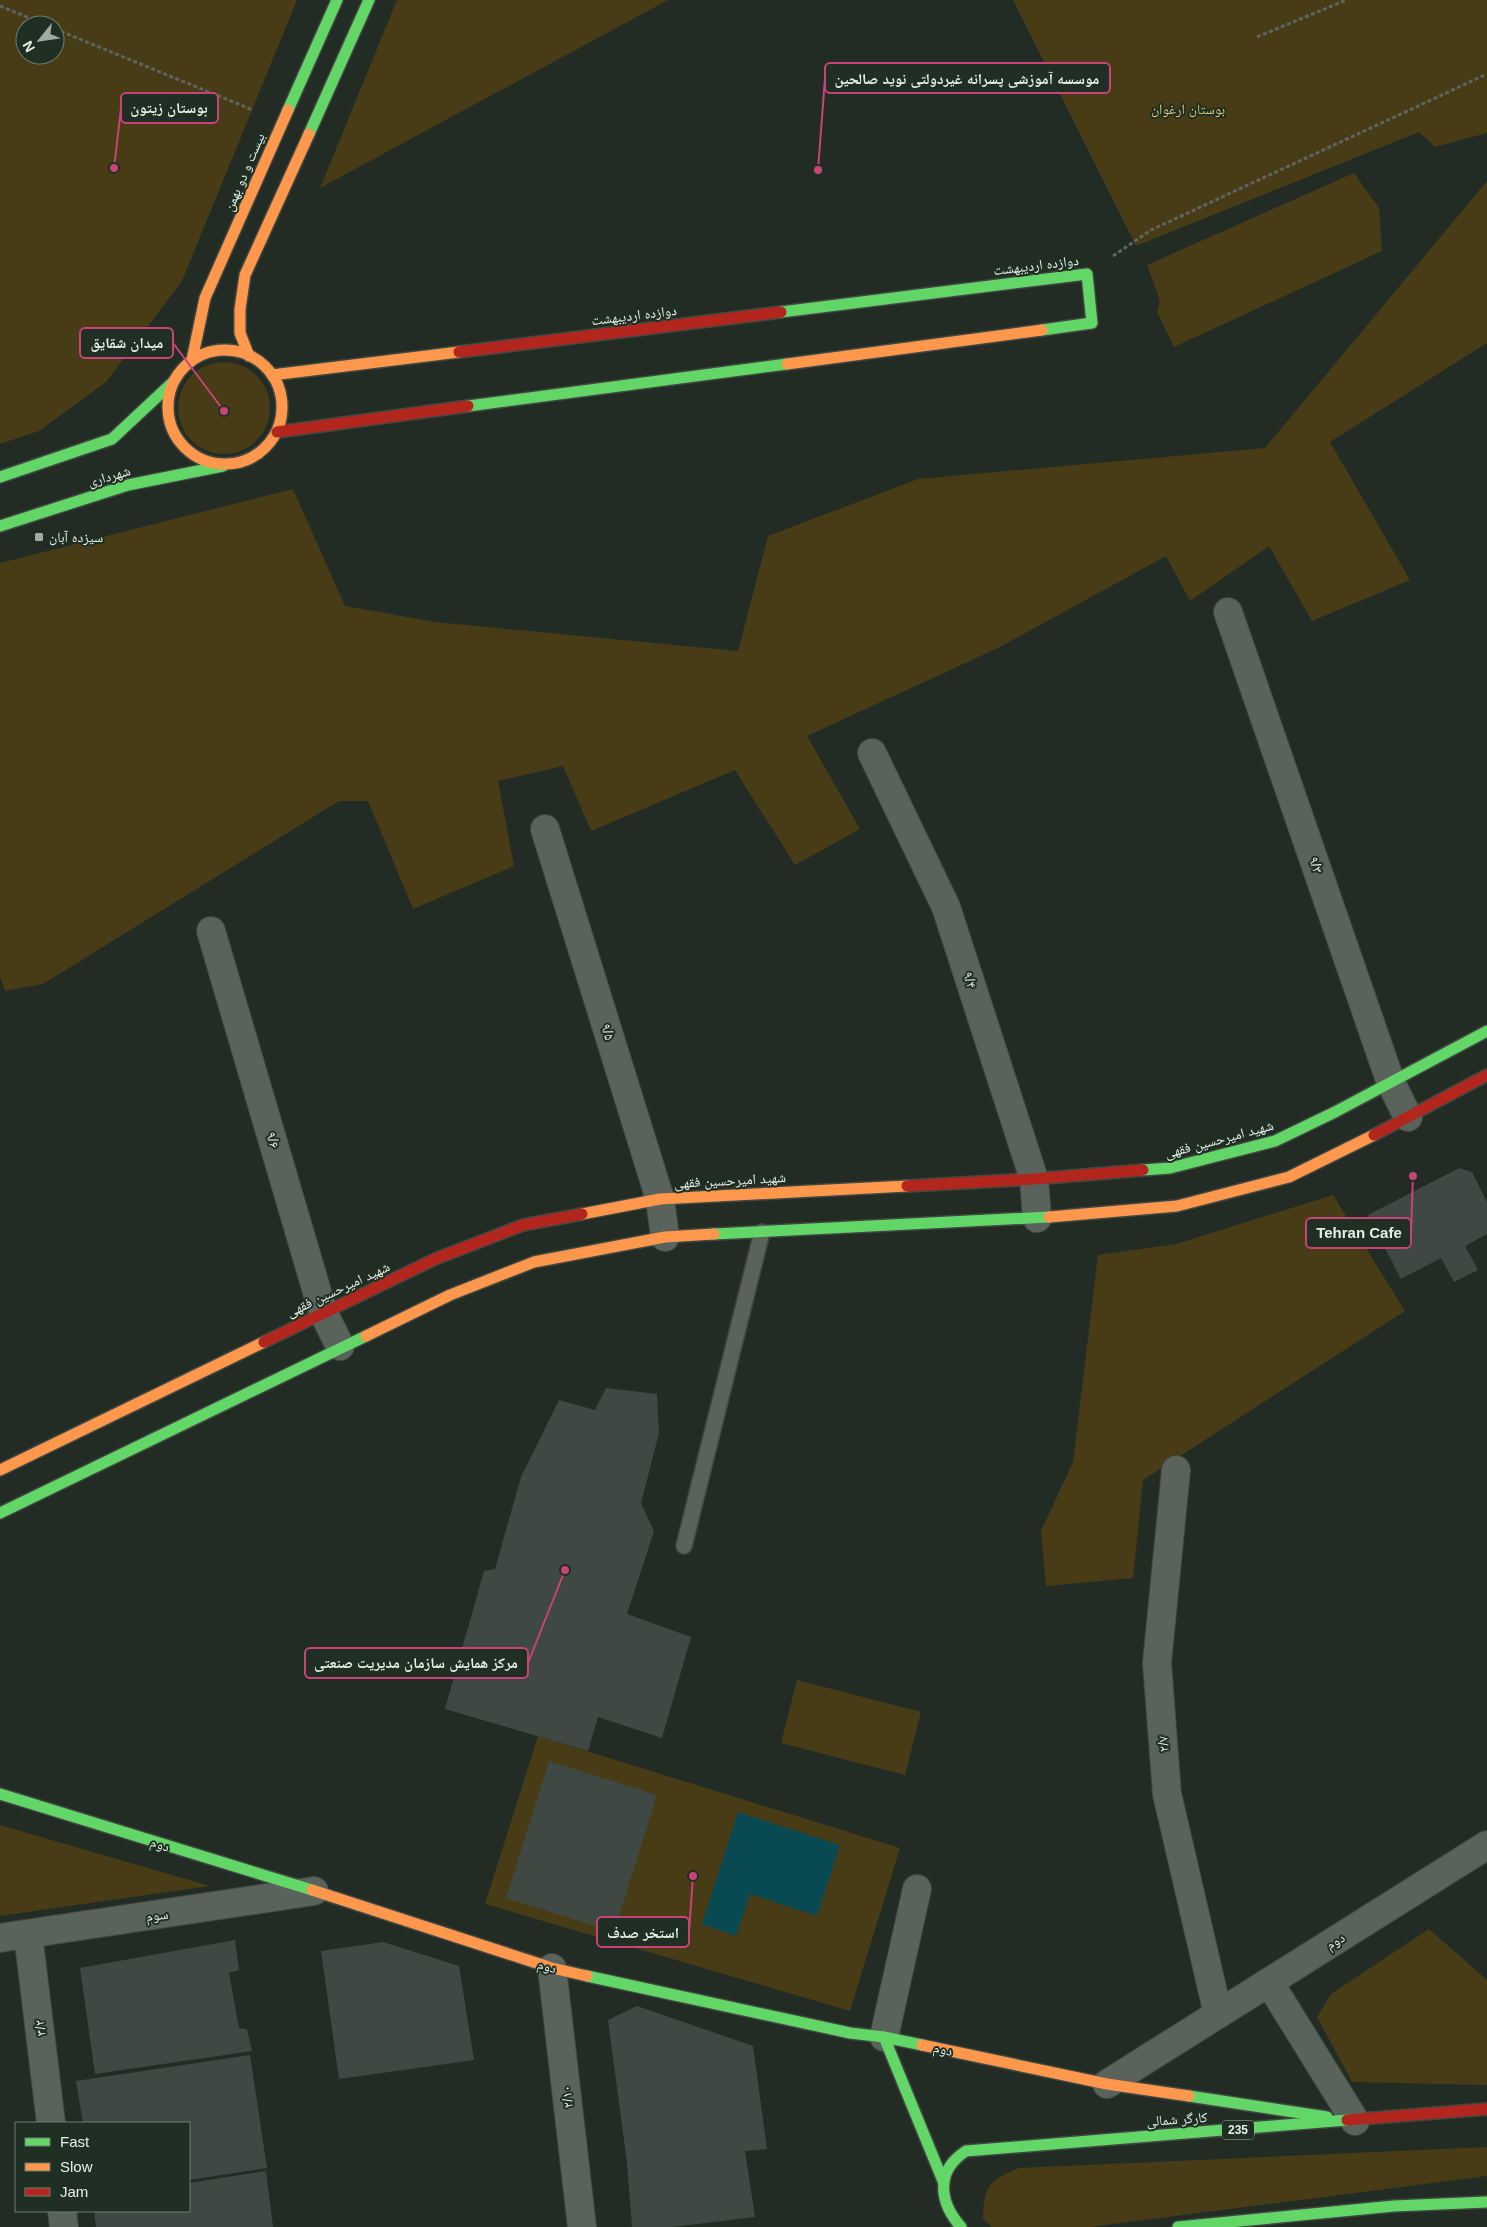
<svg xmlns="http://www.w3.org/2000/svg" width="1487" height="2227" font-family="Arial,'Noto Naskh Arabic',sans-serif">
  <rect width="100%" height="100%" fill="#222c25"/>
  <g fill="#473c16" fill-rule="evenodd">
    <path d="M0 0H297L182 281 106 382 39 431 0 444ZM25 25H55V55H25Z"/>
    <polygon points="397,0 668,0 320,188"/>
    <polygon points="1013,0 1487,0 1487,133 1435,147 1419,132 1136,246"/>
    <polygon points="1354,173 1379,208 1382,251 1174,347 1157,312 1160,301 1147,265"/>
    <polygon points="1487,181 1487,343 1330,442 1410,580 1312,621 1269,546 1190,601 1166,556 998,648 807,736 860,829 795,865 735,770 591,831 563,766 498,781 514,866 413,909 368,801 339,801 43,984 5,991 0,977 0,563 293,489 345,606 435,622 738,651 768,536 918,479 1265,448"/>
    <circle cx="224" cy="408" r="46"/>
    <polygon points="1333,1195 1405,1311 1143,1480 1133,1578 1046,1586 1041,1531 1073,1462 1098,1255 1176,1244"/>
    <polygon points="797,1680 921,1712 905,1775 781,1743"/>
    <polygon points="538,1736 900,1848 850,2011 485,1904"/>
    <polygon points="0,1825 210,1886 0,1916"/>
    <polygon points="1429,1929 1487,1980 1487,2085 1352,2082 1317,2017 1331,1994"/>
    <path d="M1487 2147V2176L1090 2227H992L983 2219C984 2186 988 2180 1019 2168Z"/>
  </g>
  <polygon fill="#094952" points="738,1812 840,1845 817,1916 750,1894 736,1936 702,1924"/>
  <g fill="#404844">
    <polygon points="1459,1168 1472,1172 1487,1202 1487,1234 1465,1246 1478,1270 1454,1282 1441,1258 1401,1279 1368,1215"/>
    <polygon points="606,1388 657,1394 659,1433 641,1503 654,1531 627,1614 691,1637 662,1738 598,1717 588,1751 445,1709 484,1571 495,1569 521,1477 559,1400 595,1410"/>
    <polygon points="549,1761 657,1795 614,1932 506,1898"/>
    <polygon points="235,1940 239,1970 229,1973 239,2028 247,2029 252,2051 95,2074 80,1968"/>
    <polygon points="383,1942 459,1966 474,2060 339,2079 321,1951"/>
    <polygon points="637,2006 753,2046 767,2149 745,2151 755,2217 672,2227 632,2227 627,2163 608,2020"/>
    <polygon points="250,2055 267,2168 189,2180 189,2123 83,2123 76,2081"/>
    <polygon points="266,2171 273,2227 96,2227 94,2211 189,2211 189,2183"/>
  </g>
  <g fill="none" stroke-linecap="round" stroke-linejoin="round">
    <g stroke="#3f4841" stroke-width="18">
      <polyline id="lane" points="684,1546 762,1232"/>
    </g>
    <g stroke="#3f4841" stroke-width="30">
      <g id="street">
        <polyline points="1228,612 1391,1083 1408,1117"/>
        <polyline points="872,753 946,907 1034,1179 1037,1218"/>
        <polyline points="545,829 660,1199 665,1237"/>
        <polyline points="211,931 323,1312 340,1346"/>
        <polyline points="1176,1470 1157,1663 1167,1794 1218,2014"/>
        <polyline points="28,1934 51,2123"/>
        <polyline points="0,1938 314,1891"/>
        <polyline points="552,1968 582,2227"/>
        <polyline points="1269,1982 1355,2121"/>
        <polyline points="884,2037 917,1889"/>
        <polyline points="1107,2084 1487,1845"/>
        <polyline points="62,2211 64,2227"/>
      </g>
    </g>
    <g stroke="#3f4841" stroke-width="14">
      <g id="fast">
        <polyline points="288,110 337,0"/>
        <polyline points="309,134 369,0"/>
        <polyline points="781,312 1087,274 1092,323 1042,330"/>
        <polyline points="468,406 787,364"/>
        <polyline points="0,477 112,439 173,382"/>
        <polyline points="0,526 128,485 223,466"/>
        <polyline points="1143,1170 1170,1168 1275,1141 1335,1112 1487,1031"/>
        <polyline points="714,1234 1049,1217"/>
        <polyline points="0,1513 366,1336"/>
        <polyline points="0,1794 312,1890"/>
        <polyline points="587,1976 850,2033 884,2037 922,2045"/>
        <polyline points="884,2037 943,2181"/>
        <polyline points="1189,2096 1327,2117"/>
        <path d="M961 2227C939 2202 935 2171 966 2151L1347 2120"/>
        <polyline points="1178,2227 1394,2206 1487,2202"/>
      </g>
    </g>
    <g stroke="#3f4841" stroke-width="14">
      <g id="slow">
        <circle cx="225" cy="407" r="57"/>
        <polyline points="249,356 240,333 240,309 245,275 309,134"/>
        <polyline points="192,360 205,298 288,110"/>
        <polyline points="787,364 1042,330"/>
        <polyline points="272,375 459,352"/>
        <polyline points="582,1214 660,1199 907,1186"/>
        <polyline points="1049,1217 1177,1206 1289,1177 1374,1135"/>
        <polyline points="366,1336 450,1295 534,1262 665,1237 714,1234"/>
        <polyline points="0,1470 264,1342"/>
        <polyline points="312,1890 552,1968 587,1976"/>
        <polyline points="922,2045 1107,2084 1189,2096"/>
      </g>
    </g>
    <g stroke="#3f4841" stroke-width="14">
      <g id="jam">
        <polyline points="459,352 781,312"/>
        <polyline points="277,432 468,406"/>
        <polyline points="1374,1135 1487,1075"/>
        <polyline points="907,1186 1034,1179 1143,1170"/>
        <polyline points="264,1342 435,1259 523,1225 582,1214"/>
        <polyline points="1347,2120 1487,2109"/>
      </g>
    </g>
    <g stroke="#5e6560" stroke-width="3" stroke-dasharray="4 2.5" stroke-linecap="butt">
      <polyline points="0,6 46,25"/>
      <polyline points="55,29 253,110"/>
      <polyline points="1257,37 1346,0"/>
      <polyline points="1113,256 1151,230 1487,74"/>
    </g>
    <use href="#lane" stroke="#5a625c" stroke-width="15"/>
    <use href="#street" stroke="#5a625c" stroke-width="28"/>
    <use href="#fast" stroke="#63d668" stroke-width="11"/>
    <use href="#slow" stroke="#ff974d" stroke-width="11"/>
    <use href="#jam" stroke="#b3261e" stroke-width="11"/>
  </g>
  <rect fill="#a1aba3" stroke="#1f2f23" stroke-width="2" x="34" y="532" width="10" height="10" rx="2.5"/>
  <g text-anchor="middle" dominant-baseline="central" stroke-width="4" stroke-linejoin="round" paint-order="stroke">
    <rect fill="#1f2f23" stroke="#aab5ac" stroke-width="1" x="1222" y="2120.5" width="32" height="19" rx="4"/>
    <g font-size="12" font-weight="bold" fill="#e5efe7">
      <text x="1238" y="2130">235</text>
    </g>
    <g font-size="14" fill="#e4c671" stroke="#1f2f23">
      <text x="1188" y="109">بوستان ارغوان</text>
    </g>
    <g font-size="14" fill="#e5efe7" stroke="#1f2f23">
      <text transform="translate(244 172) rotate(-67)">بیست و دو بهمن</text>
      <text transform="translate(1036 265) rotate(-7)">دوازده اردیبهشت</text>
      <text transform="translate(634 315) rotate(-7)">دوازده اردیبهشت</text>
      <text transform="translate(109 476) rotate(-16)">شهرداری</text>
      <text transform="translate(1316 865) rotate(71)">۹/۳</text>
      <text transform="translate(970 980) rotate(72)">۹/۴</text>
      <text transform="translate(608 1032) rotate(73)">۹/۵</text>
      <text transform="translate(1219 1139) rotate(-15)">شهید امیرحسین فقهی</text>
      <text transform="translate(273 1140) rotate(74)">۹/۶</text>
      <text transform="translate(730 1180) rotate(-3)">شهید امیرحسین فقهی</text>
      <text transform="translate(338 1289) rotate(-25)">شهید امیرحسین فقهی</text>
      <text transform="translate(1163 1744) rotate(-95)">۲/۷</text>
      <text transform="translate(160 1844) rotate(17)">دوم</text>
      <text transform="translate(157 1915) rotate(-8)">سوم</text>
      <text transform="translate(1335 1941) rotate(-32)">دوم</text>
      <text transform="translate(547 1966) rotate(16)">دوم</text>
      <text transform="translate(40 2028) rotate(-97)">۳/۲</text>
      <text transform="translate(943 2049) rotate(12)">دوم</text>
      <text transform="translate(567 2097) rotate(-97)">۲/۱۰</text>
      <text transform="translate(1177 2119) rotate(-4)">کارگر شمالی</text>
    </g>
    <g font-size="14" fill="#e5efe7" stroke="#1f2f23" text-anchor="start">
      <text x="49" y="537">سیزده آبان</text>
    </g>
  </g>
  <path fill="none" stroke="#c94377" stroke-width="2" d="M818 170L825 78M114 168L121 108M224 411L173 343M1413 1176L1411 1233M565 1570L528 1663M693 1876L689 1932"/>
  <g fill="#c94377" stroke="#1f2f23" stroke-width="2">
    <circle cx="818" cy="170" r="5"/>
    <circle cx="114" cy="168" r="5"/>
    <circle cx="224" cy="411" r="5"/>
    <circle cx="1413" cy="1176" r="5"/>
    <circle cx="565" cy="1570" r="5"/>
    <circle cx="693" cy="1876" r="5"/>
  </g>
  <g fill="#1f2f23" stroke="#c94377" stroke-width="2">
    <rect x="825" y="63" width="285" height="30" rx="5"/>
    <rect x="121" y="93" width="97" height="30" rx="5"/>
    <rect x="80" y="328" width="93" height="30" rx="5"/>
    <rect x="1306" y="1218" width="105" height="30" rx="5"/>
    <rect x="305" y="1648" width="223" height="30" rx="5"/>
    <rect x="597" y="1917" width="92" height="30" rx="5"/>
  </g>
  <g font-size="15" text-anchor="middle" font-weight="bold" fill="#e5efe7">
    <text x="967" y="84">موسسه آموزشی پسرانه غیردولتی نوید صالحین</text>
    <text x="169" y="113">بوستان زیتون</text>
    <text x="127" y="348">میدان شقایق</text>
    <text x="1359" y="1238">Tehran Cafe</text>
    <text x="416" y="1668">مرکز همایش سازمان مدیریت صنعتی</text>
    <text x="643" y="1938">استخر صدف</text>
  </g>
  <rect x="15" y="2122" width="175" height="90" fill="#1f2f23" stroke="#6e7c71"/>
  <rect x="25" y="2138" width="25" height="8" fill="#63d668" stroke="#6e7c71"/>
  <text x="60" y="2147" font-size="15" fill="#e5efe7">Fast</text>
  <rect x="25" y="2163" width="25" height="8" fill="#ff974d" stroke="#6e7c71"/>
  <text x="60" y="2172" font-size="15" fill="#e5efe7">Slow</text>
  <rect x="25" y="2188" width="25" height="8" fill="#b3261e" stroke="#6e7c71"/>
  <text x="60" y="2197" font-size="15" fill="#e5efe7">Jam</text>
  <g transform="translate(40 40) rotate(240)"><circle r="24" fill="#1f2f23" stroke="#6e7c71"/>
  <path d="M0-4L9 19L0 12L-9 19Z" fill="#a1aba3"/>
  <text y="-8" font-size="14" font-weight="bold" text-anchor="middle" fill="#e5efe7">N</text>
  </g>
</svg>
